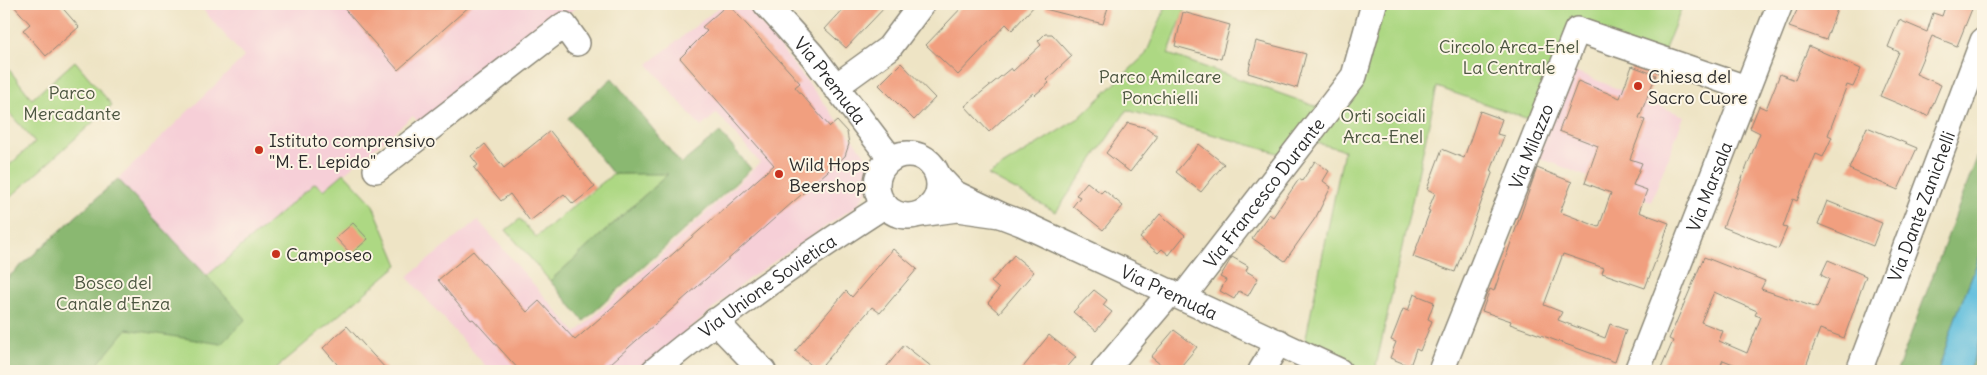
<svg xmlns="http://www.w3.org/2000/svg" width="1987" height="375" font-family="Delius,sans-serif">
  <rect width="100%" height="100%" fill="#fcf5e5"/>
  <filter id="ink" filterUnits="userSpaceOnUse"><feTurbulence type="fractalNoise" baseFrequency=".02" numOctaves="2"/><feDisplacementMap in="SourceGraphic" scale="10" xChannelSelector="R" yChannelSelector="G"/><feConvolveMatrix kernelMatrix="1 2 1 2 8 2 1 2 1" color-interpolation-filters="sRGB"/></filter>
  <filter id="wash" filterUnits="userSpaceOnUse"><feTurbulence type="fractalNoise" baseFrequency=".0096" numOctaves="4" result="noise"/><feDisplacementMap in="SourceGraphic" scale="20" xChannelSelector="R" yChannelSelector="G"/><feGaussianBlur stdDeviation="1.12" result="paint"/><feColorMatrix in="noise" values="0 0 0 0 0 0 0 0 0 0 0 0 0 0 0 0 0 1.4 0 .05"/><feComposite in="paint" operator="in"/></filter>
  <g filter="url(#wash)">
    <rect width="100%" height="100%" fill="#eee4c5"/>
    <g fill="#f6cfd7">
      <polygon points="198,4 581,4 421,125 413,116 324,190 315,183 207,276 118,179 244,57"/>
      <polygon points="723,4 746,4 868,159 870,185 859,204 747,280 640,371 490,371 407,277 478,220 576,333 760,163 717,113 701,127 648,64"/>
      <polygon points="1567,68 1684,116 1651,202 1535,156"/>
    </g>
    <g fill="#add883" stroke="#6c8257">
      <polygon points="1167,4 1187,4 1168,54 1318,107 1281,154 1127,110 1056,212 988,175 1079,118 1146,54"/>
      <polygon points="1375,4 1683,4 1661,59 1577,30 1540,123 1437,87 1375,371 1365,371 1305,342 1344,150 1304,140 1354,76"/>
      <polygon points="75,61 112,105 4,203 4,170 35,142 4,107 4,63 32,99"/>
      <polygon points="344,173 372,203 398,265 273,371 4,371 4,281 118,179 207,276 315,183 324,190"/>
      <polygon points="669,173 550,281 506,230 520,219 536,237 613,174"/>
    </g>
    <g fill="#8ab871" stroke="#5a724e">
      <polygon points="612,78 681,164 720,132 751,169 584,321 550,281 668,174 613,174 568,118"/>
      <polygon points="1983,142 1983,248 1955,319 1938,371 1897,371"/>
      <polygon points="118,179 246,319 221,344 127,329 92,371 4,371 4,281"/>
      <polygon points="1983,328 1983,371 1970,371"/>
    </g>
    <polygon fill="#5ebedd" stroke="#447484" points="1983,248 1983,328 1970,371 1938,371 1955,319"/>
    <g id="blocks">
      <g fill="#f19f7f" fill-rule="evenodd">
        <polygon points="12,4 59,4 79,27 46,56 23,30 30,24"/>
        <polygon points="340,4 386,4 391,10 398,4 472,4 398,70"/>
        <polygon points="728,4 800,83 795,87 830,127 837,121 847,132 849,144 845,156 602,371 520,371 473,319 471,320 438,280 473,251 527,312 539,301 575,340 774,165 680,58 707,31 702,27"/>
        <polygon points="848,4 888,4 846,48 825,29"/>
        <polygon points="965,4 1036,4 1012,30 1006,24 958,75 926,45"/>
        <polygon points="1046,4 1109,4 1103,24 1045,9"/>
        <polygon points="1800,4 1839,4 1826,40 1789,27"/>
        <polygon points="1946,4 1974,4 1957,46 1932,36 1916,74 1941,85 1928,116 1880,96 1899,52 1888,47 1899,20 1927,32 1933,13 1942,16"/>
        <polygon points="1183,12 1230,25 1221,59 1175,46"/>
        <polygon points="1045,34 1052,34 1072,56 1046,80 1049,83 1035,95 1033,93 1019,104 989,132 965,106 1011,68 1013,71 1041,45 1038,41"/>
        <polygon points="1256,41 1306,54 1297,88 1248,73"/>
        <polygon points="1809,46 1861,69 1853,87 1847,85 1828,135 1832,137 1823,157 1816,154 1797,201 1793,199 1783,227 1787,228 1778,249 1723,227 1760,133 1750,128 1759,106 1766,109 1780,74 1795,80"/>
        <polygon points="901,63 935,98 914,120 879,85"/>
        <polygon points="1632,66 1656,75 1639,118 1645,120 1630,159 1642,163 1633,185 1647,190 1639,212 1669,223 1661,247 1645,288 1602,273 1604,268 1563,254 1544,305 1562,312 1558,320 1605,338 1610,324 1626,330 1615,362 1510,324 1511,321 1482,311 1490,289 1494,291 1537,168 1572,182 1560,212 1599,227 1611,193 1585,183 1598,146 1559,131 1578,81 1620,98"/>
        <polygon points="1480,111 1502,119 1497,134 1504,136 1491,171 1493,171 1455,272 1413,257 1430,211 1428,210 1435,193 1427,189 1442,149 1464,158"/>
        <polygon points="1128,123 1147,128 1158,136 1130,172 1106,153"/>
        <polygon points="1867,127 1917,148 1898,190 1849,169"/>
        <polygon points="550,131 595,187 573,204 564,194 530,221 510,194 501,201 474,168 478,165 471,156 485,144 504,168"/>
        <polygon points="1199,144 1224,164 1201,192 1176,172"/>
        <polygon points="1315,161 1329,171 1323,181 1331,187 1316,217 1285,261 1252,238 1269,214 1273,217 1299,179 1302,181"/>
        <polygon points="1087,182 1101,193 1104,190 1123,206 1103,230 1073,206 1080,197 1076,195"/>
        <polygon points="1827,201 1882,223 1873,246 1818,224"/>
        <polygon points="1160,214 1185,235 1169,255 1162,249 1158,253 1140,238"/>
        <polygon points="353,223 368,239 351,254 336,238"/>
        <polygon points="893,249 917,269 880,313 872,307 818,371 795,351 846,291 852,297"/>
        <polygon points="1014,255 1034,272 999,313 988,303 999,289 991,282"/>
        <polygon points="1232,257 1248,266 1246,271 1258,278 1248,296 1239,291 1234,299 1220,291 1226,280 1220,277"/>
        <path d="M1704 257 1765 281 1761 289 1817 308 1829 279 1821 275 1828 260 1866 276 1844 338 1820 329 1804 371H1751L1723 360 1718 371H1660L1673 341 1669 339ZM1714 292 1757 311 1755 315 1761 317 1747 353 1719 341 1723 331 1701 322Z"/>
        <polygon points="1094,290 1107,300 1103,305 1112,312 1096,331 1073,312"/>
        <polygon points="1414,294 1434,302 1428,319 1432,321 1420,351 1416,349 1410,366 1390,358 1396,342 1391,340 1397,325 1403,309 1408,311"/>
        <polygon points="347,326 373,355 388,371 343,371 323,348"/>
        <polygon points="1174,330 1197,347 1177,371 1169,371 1151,357"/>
        <polygon points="1049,335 1076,357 1064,371 1020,371"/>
        <polygon points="904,345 937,371 883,371"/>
      </g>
    </g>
  </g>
  <g filter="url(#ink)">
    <use href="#blocks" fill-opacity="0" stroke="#8c8878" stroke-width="1"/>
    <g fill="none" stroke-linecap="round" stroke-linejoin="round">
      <g stroke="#8c8878" stroke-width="28">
        <g id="minor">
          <path id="s1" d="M766 4 812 55 891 159"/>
          <polyline points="835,87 889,48 922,4"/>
          <circle cx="908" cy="185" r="31"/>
          <polyline points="376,170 564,25 577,43"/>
          <polyline points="920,214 957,209 1000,215 954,193 938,176"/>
          <path id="s2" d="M1000 215 1021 223 1339 371"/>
          <path id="s3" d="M1183 297 1354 76 1374 4"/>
          <polyline points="715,321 763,371"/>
          <path id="s4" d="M654 371C727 310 804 257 885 205"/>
          <polyline points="1104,371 1171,292"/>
          <polyline points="1261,371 1279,342"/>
          <path id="s5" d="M1441 371 1577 30 1746 88"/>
          <path id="s6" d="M1637 371 1780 4"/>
          <path id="s7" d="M1859 371 1983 41"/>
        </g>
      </g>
      <use href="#minor" stroke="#fff" stroke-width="25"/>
    </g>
  </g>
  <g fill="#c8321e" stroke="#fcf5e5" stroke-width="2">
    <circle cx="1638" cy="86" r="5"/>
    <circle cx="259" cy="150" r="5"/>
    <circle cx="779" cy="174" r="5"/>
    <circle cx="276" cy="254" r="5"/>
  </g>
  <g text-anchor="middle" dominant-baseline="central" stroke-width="4" stroke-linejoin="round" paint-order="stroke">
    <g font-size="18" fill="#4c5641" stroke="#fcf5e5">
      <text x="1509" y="46">Circolo Arca-Enel<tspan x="1509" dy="21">La Centrale</tspan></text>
      <text x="1160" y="76">Parco Amilcare<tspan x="1160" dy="21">Ponchielli</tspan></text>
      <text x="72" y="92">Parco<tspan x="72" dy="21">Mercadante</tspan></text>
      <text x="1383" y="115">Orti sociali<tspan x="1383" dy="21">Arca-Enel</tspan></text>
      <text x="113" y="282">Bosco del<tspan x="113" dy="21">Canale d'Enza</tspan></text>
    </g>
    <g font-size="18" fill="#2b2b2b" stroke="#fcf5e5" text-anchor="start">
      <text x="1648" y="76">Chiesa del<tspan x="1648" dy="21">Sacro Cuore</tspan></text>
      <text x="269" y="140">Istituto comprensivo<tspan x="269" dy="21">"M. E. Lepido"</tspan></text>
      <text x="789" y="164">Wild Hops<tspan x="789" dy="21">Beershop</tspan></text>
      <text x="286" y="254">Camposeo</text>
    </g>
    <g font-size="18" fill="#2b2b2b" stroke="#fcf5e5">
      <text stroke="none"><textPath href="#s1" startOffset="100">Via Premuda</textPath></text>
      <text stroke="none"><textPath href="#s5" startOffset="242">Via Milazzo</textPath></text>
      <text stroke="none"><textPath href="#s6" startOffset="198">Via Marsala</textPath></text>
      <text stroke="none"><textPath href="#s3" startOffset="132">Via Francesco Durante</textPath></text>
      <text stroke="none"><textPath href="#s7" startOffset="176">Via Dante Zanichelli</textPath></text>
      <text stroke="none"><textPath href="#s4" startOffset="142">Via Unione Sovietica</textPath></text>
      <text stroke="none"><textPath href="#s2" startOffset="186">Via Premuda</textPath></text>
    </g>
  </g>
  <rect width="1987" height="375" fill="none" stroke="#fcf5e5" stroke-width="20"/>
</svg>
